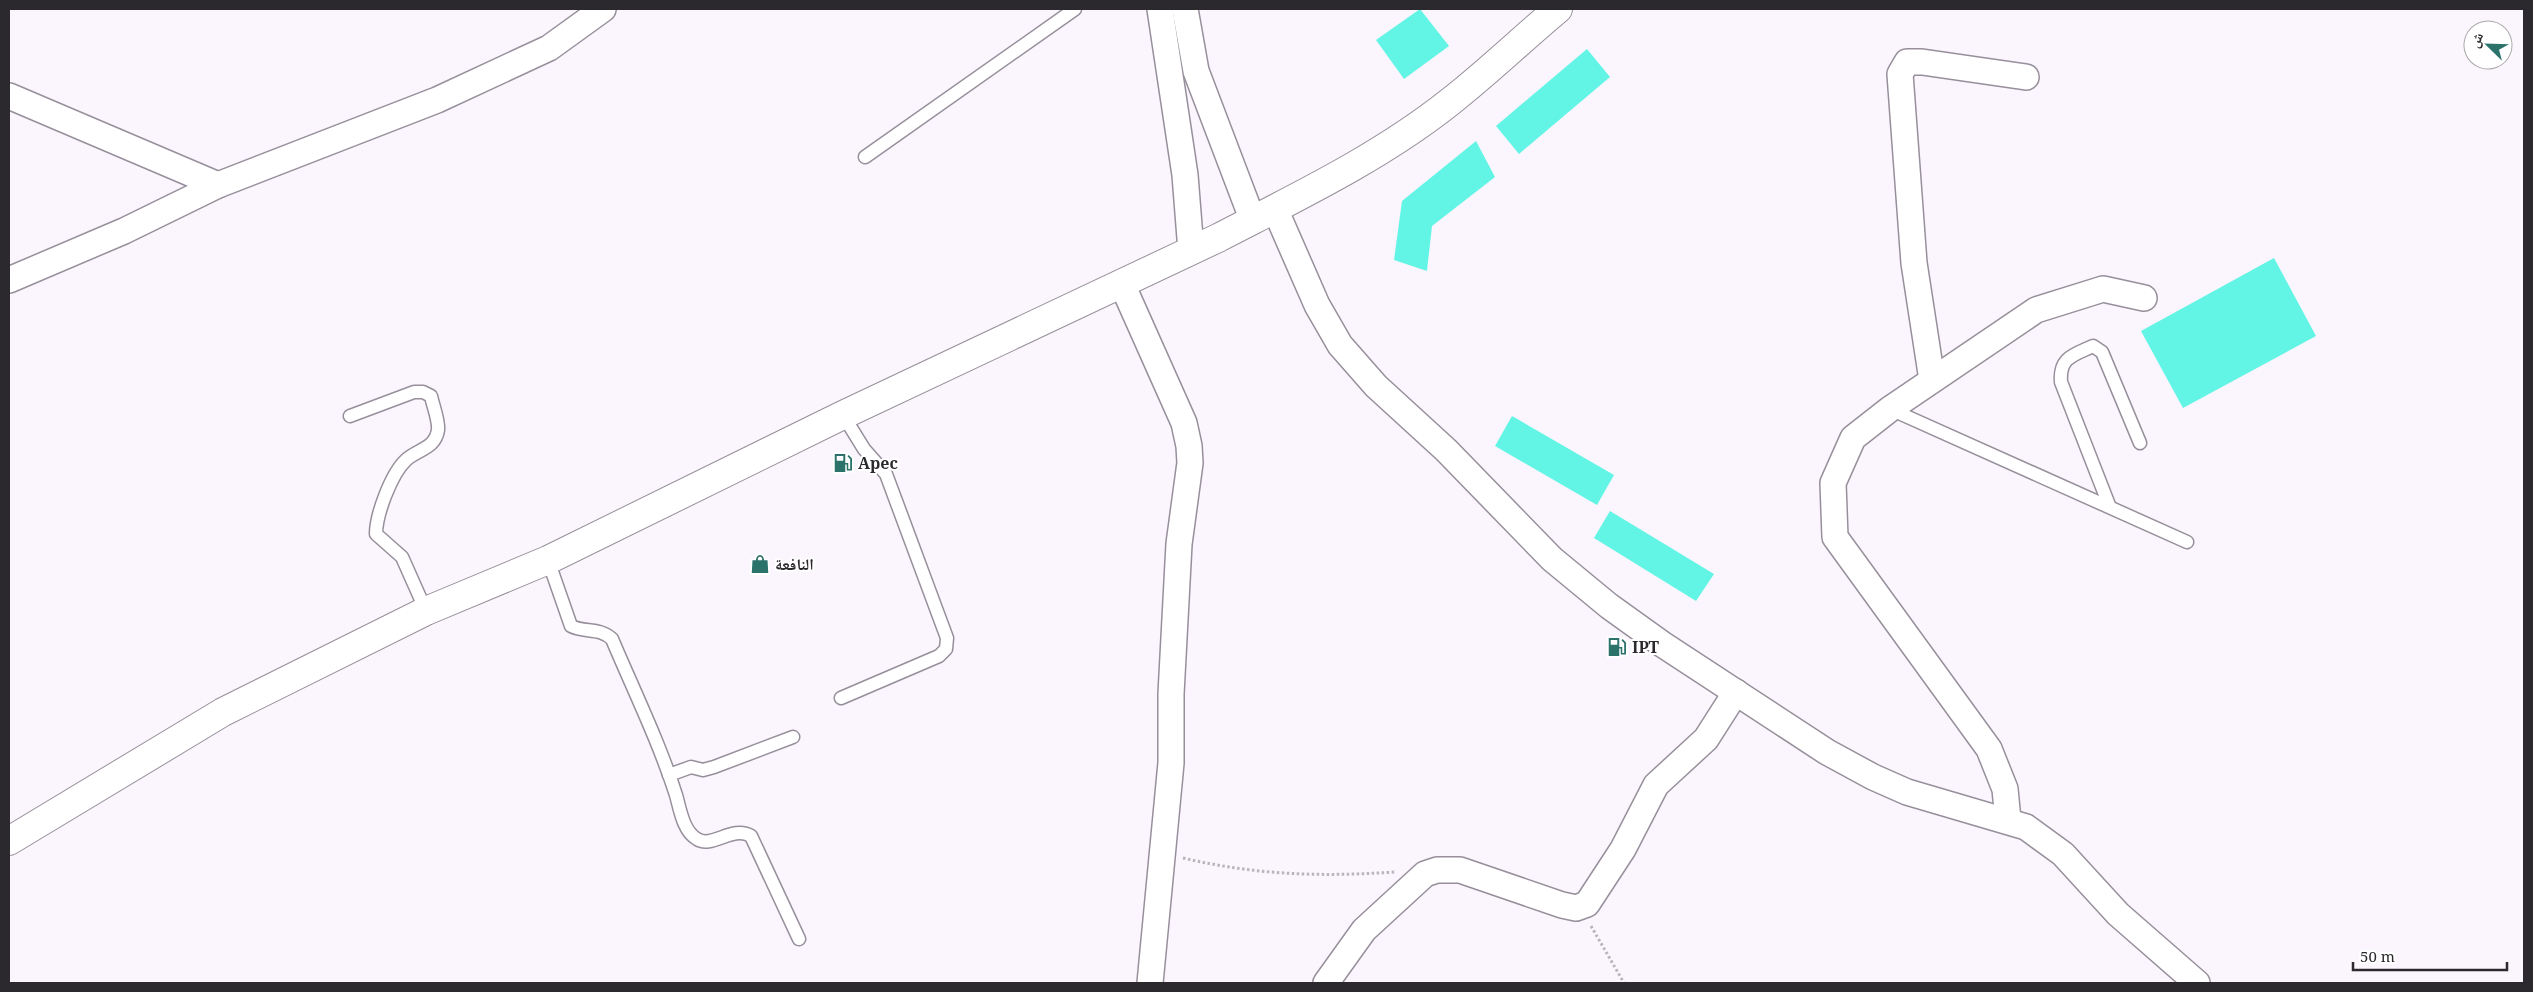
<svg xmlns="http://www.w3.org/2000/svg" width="2533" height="992" font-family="'Noto Serif','Noto Naskh Arabic',serif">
  <rect width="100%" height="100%" fill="#fbf5fd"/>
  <g fill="#62f5e6">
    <polygon points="1420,9 1449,46 1404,79 1376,40"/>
    <polygon points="1587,49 1610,77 1519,154 1496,126"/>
    <polygon points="1476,141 1495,177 1432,226 1427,271 1394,260 1402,201"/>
    <polygon points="2274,258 2316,336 2183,408 2141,331"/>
    <polygon points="1512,416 1614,475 1597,505 1495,446"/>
    <polygon points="1610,511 1714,574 1696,601 1594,538"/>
  </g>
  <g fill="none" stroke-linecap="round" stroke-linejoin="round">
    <g stroke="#978f9b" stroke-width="15">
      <g id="lane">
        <polyline points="865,157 1075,9"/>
        <polyline points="1890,409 2187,542"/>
        <path d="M350 416 414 392H423L431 396C433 406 439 420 438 430 435 449 418 449 406 460 391 474 376 515 376 534L402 557 426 611"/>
        <path d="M2109 505 2061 382C2059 357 2074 355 2093 346L2102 352 2140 443"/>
        <path d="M548 560 571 626C585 633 599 627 612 639 634 691 659 742 676 795 680 809 683 831 697 839 712 849 732 825 751 836L799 939"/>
        <polyline points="841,698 939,656 946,649 947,638 886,474 864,449 843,415"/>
        <polyline points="669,775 691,767 703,770 714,767 793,737"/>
      </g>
    </g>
    <g stroke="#978f9b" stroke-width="28">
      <g id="street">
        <polyline points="1160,9 1185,175 1191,251"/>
        <polyline points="1185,9 1196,71 1253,221"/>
        <polyline points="9,96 218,185"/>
        <polyline points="1275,209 1317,305 1340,345 1376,386 1446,450 1552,559 1609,606 1662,644 1827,752 1873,777 1907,792 2026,827 2063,854 2118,914 2197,983"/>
        <polyline points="9,280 124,231 218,185 437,100 549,48 603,9"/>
        <polyline points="1122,284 1184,423 1189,446 1190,463 1179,544 1171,694 1171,763 1150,983"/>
        <polyline points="1932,380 1914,263 1900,74 1907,62 1922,62 2026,77"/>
        <polyline points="2008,820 2005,789 1989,749 1835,537 1833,483 1853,438 1890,409 2036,310 2103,289 2144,298"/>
        <polyline points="1326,983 1364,930 1425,874 1437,870 1460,870 1562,905 1576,908 1587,904 1623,849 1656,785 1706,739 1736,692"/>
      </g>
    </g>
    <g stroke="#978f9b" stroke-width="30">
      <path id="secondary" d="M9 841 223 712 426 611 548 560 843 415 1218 238C1297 197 1381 157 1451 101 1488 72 1522 39 1558 9"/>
    </g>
    <g stroke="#bab5bc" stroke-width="3" stroke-dasharray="2.5 2.5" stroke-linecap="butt">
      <path d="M1183 858C1256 875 1320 877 1395 872"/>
      <polyline points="1591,926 1624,983"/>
    </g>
    <use href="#lane" stroke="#fff" stroke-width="12"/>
    <use href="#street" stroke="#fff" stroke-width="25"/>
    <use href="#secondary" stroke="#fff" stroke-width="28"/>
  </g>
  <defs>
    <g id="fuel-bare" transform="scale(1.5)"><path d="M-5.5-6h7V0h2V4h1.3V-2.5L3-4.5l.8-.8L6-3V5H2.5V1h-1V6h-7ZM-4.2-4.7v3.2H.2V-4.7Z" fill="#2a726a" stroke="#fff" stroke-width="2.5" paint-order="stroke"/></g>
    <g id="shop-bare" transform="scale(1.5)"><path d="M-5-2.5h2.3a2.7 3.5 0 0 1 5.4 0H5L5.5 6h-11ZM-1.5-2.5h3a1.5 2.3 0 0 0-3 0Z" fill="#2a726a" stroke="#fff" stroke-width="2.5" paint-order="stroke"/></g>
  </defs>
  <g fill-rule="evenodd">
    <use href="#fuel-bare" x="843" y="463"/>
    <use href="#shop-bare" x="760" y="564"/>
    <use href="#fuel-bare" x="1617" y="647"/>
  </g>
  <g text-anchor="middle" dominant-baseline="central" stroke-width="4" stroke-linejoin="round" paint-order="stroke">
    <g font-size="16" font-weight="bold" fill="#2c292e" stroke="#fff" text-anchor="start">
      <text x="858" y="463">Apec</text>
      <text x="775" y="564">النافعة</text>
      <text x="1632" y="647">IPT</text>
    </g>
  </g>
  <rect width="2533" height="992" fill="none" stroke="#2c292e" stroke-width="20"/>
  <g transform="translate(2488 45) rotate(293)"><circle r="24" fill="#ffffff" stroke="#aba9ab"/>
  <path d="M0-4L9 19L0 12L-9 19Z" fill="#2a726a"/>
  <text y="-8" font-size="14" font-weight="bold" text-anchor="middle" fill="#2c292e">ش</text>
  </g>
  <path d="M2353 962v8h154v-8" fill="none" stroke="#2c292e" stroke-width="2.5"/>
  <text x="2360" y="962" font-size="15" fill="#2c292e" stroke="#ffffff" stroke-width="4" paint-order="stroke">50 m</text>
</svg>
